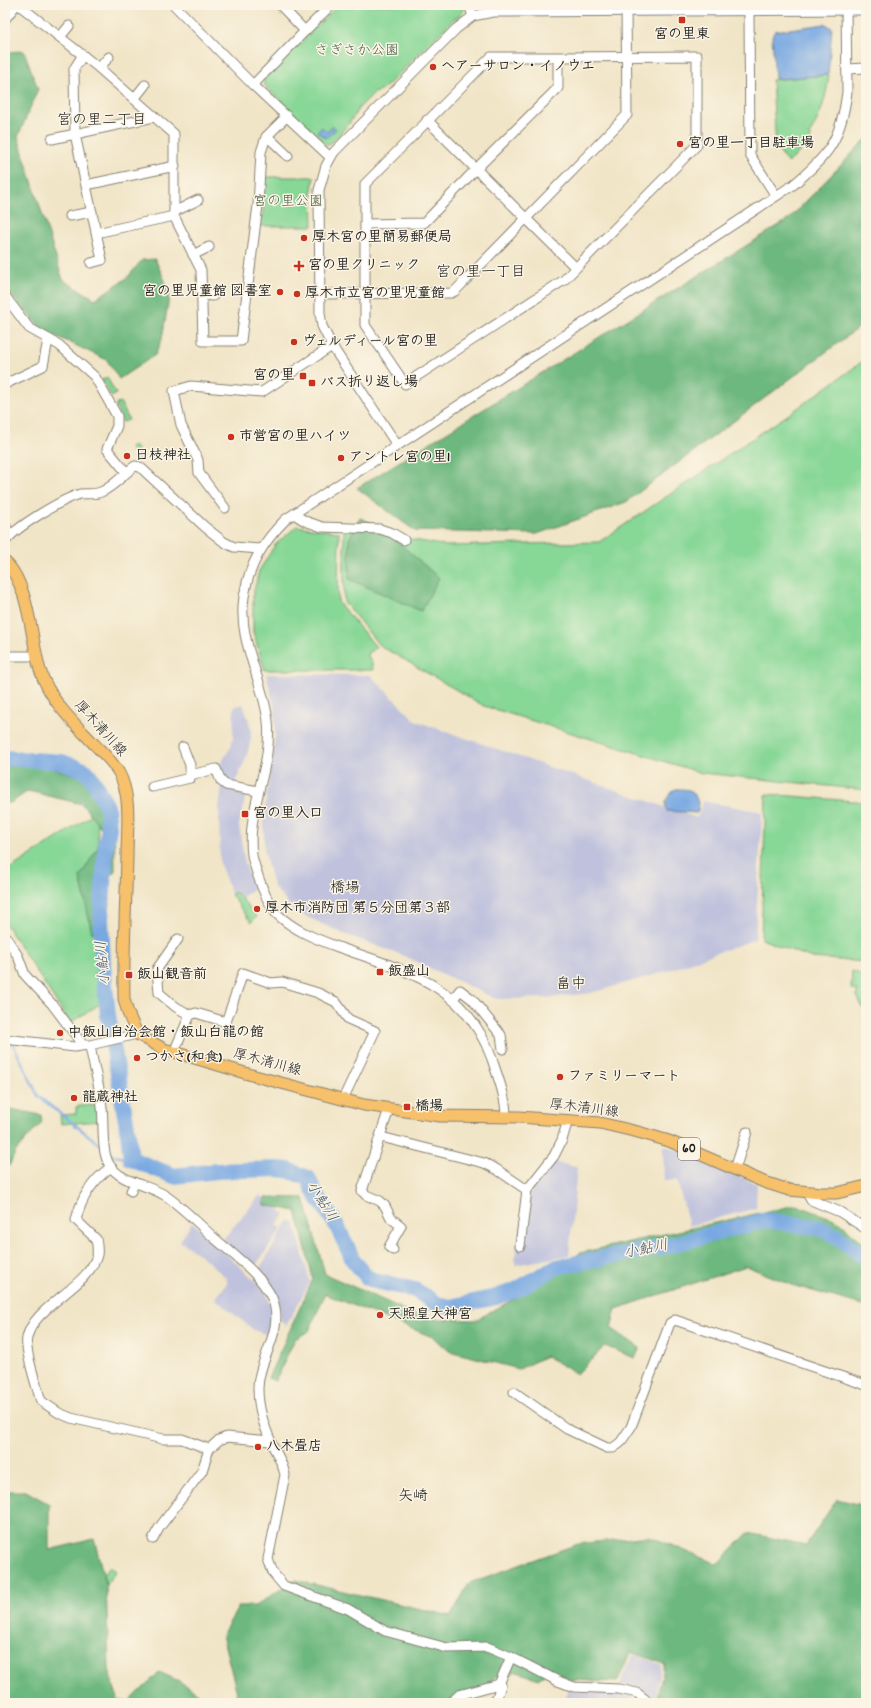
<svg xmlns="http://www.w3.org/2000/svg" width="871" height="1708" font-family="Dekko,'Klee One',sans-serif">
  <rect width="100%" height="100%" fill="#fcf5e5"/>
  <filter id="ink" filterUnits="userSpaceOnUse"><feTurbulence type="fractalNoise" baseFrequency=".025" numOctaves="2"/><feDisplacementMap in="SourceGraphic" scale="8" xChannelSelector="R" yChannelSelector="G"/><feConvolveMatrix kernelMatrix="1 2 1 2 8 2 1 2 1" color-interpolation-filters="sRGB"/></filter>
  <filter id="wash" filterUnits="userSpaceOnUse"><feTurbulence type="fractalNoise" baseFrequency=".012" numOctaves="4" result="noise"/><feDisplacementMap in="SourceGraphic" scale="16" xChannelSelector="R" yChannelSelector="G"/><feGaussianBlur stdDeviation="0.9" result="paint"/><feColorMatrix in="noise" values="0 0 0 0 0 0 0 0 0 0 0 0 0 0 0 0 0 1.4 0 .05"/><feComposite in="paint" operator="in"/></filter>
  <g filter="url(#wash)">
    <rect width="100%" height="100%" fill="#f1e5c7"/>
    <g fill="#c0c2dd">
      <polygon points="266,674 370,675 416,721 697,818 704,801 762,812 755,939 664,972 591,993 547,998 496,999 402,955 344,934 294,911 273,886 264,850 264,814 275,738 275,710"/>
      <polygon points="243,704 251,728 251,739 246,758 235,783 224,782 218,768 231,747 233,737 234,707"/>
      <polygon points="222,786 247,790 239,825 245,864 254,889 241,898 236,891 231,893 220,864 219,807"/>
      <polygon points="663,1145 685,1153 757,1184 756,1208 689,1226 677,1180 664,1181"/>
      <polygon points="553,1162 577,1167 569,1255 515,1265 516,1246 529,1195"/>
      <polygon points="260,1195 285,1215 277,1225 282,1229 253,1269 224,1240 224,1238"/>
      <polygon points="289,1220 295,1223 310,1282 286,1326 281,1321 279,1305 275,1292 269,1282 257,1273"/>
      <polygon points="192,1222 260,1285 267,1294 273,1317 270,1336 254,1330 215,1299 227,1283 227,1279 203,1257 180,1241"/>
      <polygon points="633,1654 662,1665 655,1698 641,1689 620,1684"/>
      <polygon points="567,1689 590,1693 611,1692 631,1696 644,1703 565,1703"/>
    </g>
    <g fill="#87d796" stroke="#527a59">
      <polygon points="338,5 462,5 463,8 462,14 454,19 387,86 373,94 358,109 349,124 330,144 325,144 264,85 264,79"/>
      <path d="M829 75C826 99 821 115 809 135L811 139 790 162H787L776 148 772 80Z"/>
      <polygon points="264,177 314,177 312,191 313,226 261,226 264,204"/>
      <polygon points="866,359 866,790 702,773 484,706 379,645 344,602 344,527 447,546 599,542 792,412"/>
      <polygon points="107,377 116,394 112,397 102,380"/>
      <polygon points="120,402 129,420 123,422 115,405"/>
      <polygon points="134,445 141,456 137,459 130,448"/>
      <polygon points="297,526 339,532 338,602 376,647 367,654 372,664 373,670 265,670 253,632 253,595 259,571 275,545"/>
      <polygon points="766,794 866,802 866,962 812,958 761,939"/>
      <polygon points="97,812 103,1002 70,1023 5,923 5,872"/>
      <polygon points="236,892 257,917 251,922 232,896 231,894"/>
      <polygon points="852,971 866,976 866,1014 857,996 857,990 851,989"/>
      <polygon points="98,1105 100,1121 61,1124 60,1115 76,1114 76,1107 79,1107 79,1106"/>
      <polygon points="110,1566 116,1571 102,1590 95,1585"/>
    </g>
    <g fill="#6db87f" stroke="#446a4e">
      <polygon points="24,51 38,89 18,137 63,280 95,299 127,278 142,260 155,259 170,292 162,339 155,355 119,379 107,360 43,330 9,293 5,282 5,52"/>
      <polygon points="866,139 866,322 626,502 537,534 415,531 357,488 789,219"/>
      <polygon points="360,518 378,525 439,578 421,611 349,579 349,539"/>
      <polygon points="5,759 24,760 101,782 114,805 115,871 98,886 99,927 92,933 80,877 106,834 82,804 28,791 11,803 5,803"/>
      <polygon points="5,1108 41,1115 42,1122 16,1151 9,1166 5,1167"/>
      <polygon points="265,1197 304,1198 325,1274 425,1319 476,1320 525,1293 580,1253 796,1205 837,1220 866,1245 866,1306 795,1286 746,1266 616,1309 611,1328 640,1348 635,1358 605,1346 577,1374 546,1356 519,1369 449,1351 435,1338 325,1294 309,1331 295,1339 275,1381 268,1378 313,1279 296,1211 265,1205"/>
      <polygon points="5,1491 26,1491 49,1504 49,1550 94,1539 106,1585 109,1669 118,1701 130,1701 159,1672 179,1681 212,1703 5,1703"/>
      <polygon points="837,1499 866,1506 866,1703 665,1703 657,1697 665,1664 631,1652 617,1682 570,1680 549,1668 539,1679 514,1671 507,1679 495,1677 474,1703 228,1703 237,1693 222,1635 239,1606 255,1606 295,1580 451,1616 469,1583 578,1544 649,1536 717,1564 748,1533 806,1545"/>
    </g>
    <g fill="#78a8e2" stroke="#4a627f">
      <polygon points="825,24 832,28 828,75 775,79 772,36 775,31"/>
      <polygon points="333,126 336,129 326,138 317,132 322,127 327,132"/>
      <path d="M676 789C680 789 685 789 689 790 696 793 701 806 697 813L667 811C663 803 668 794 676 789Z"/>
    </g>
    <g fill="none" stroke-linecap="round" stroke-linejoin="round">
      <g stroke="#78a8e2" stroke-width="2.5">
        <polyline points="5,1044 13,1044 38,1096 102,1146"/>
        <polyline points="107,1150 115,1156 131,1159"/>
      </g>
      <polyline stroke="#78a8e2" stroke-width="16" points="5,758 62,762 84,770 89,774 95,784 107,807 109,828 106,843 101,919 103,965 108,1015 128,1133 131,1159 174,1176 217,1171 277,1169 288,1170 308,1178 316,1195 337,1226 353,1260 367,1277 375,1281 415,1290 437,1304 450,1307 496,1297 516,1290 556,1267 667,1246 765,1220 820,1228 836,1236 866,1258"/>
    </g>
  </g>
  <g filter="url(#ink)">
    <g fill="none" stroke-linecap="round" stroke-linejoin="round">
      <g stroke="#868072" stroke-width="11">
        <g id="minor">
          <polyline points="19,5 99,68 174,134 174,216 201,270 203,341 241,341 258,205 261,152 266,137 287,116"/>
          <polyline points="174,5 253,85 330,157"/>
          <polyline points="469,5 473,16"/>
          <polyline points="749,11 750,155 776,196"/>
          <polyline points="5,19 16,5"/>
          <polyline points="305,31 331,5"/>
          <polyline points="60,37 69,26"/>
          <polyline points="83,55 74,69 75,134 102,260 91,263"/>
          <polyline points="558,57 697,56 697,145 564,280 405,384 365,325 365,184 491,57 558,57 558,88 476,169 576,268"/>
          <polyline points="99,68 109,57"/>
          <polyline points="847,69 866,68"/>
          <polyline points="253,85 305,31 280,5"/>
          <polyline points="134,99 145,85"/>
          <polyline points="267,136 288,156"/>
          <polyline points="52,139 154,117"/>
          <polyline points="86,185 175,166"/>
          <polyline points="174,212 198,200"/>
          <polyline points="70,216 92,212"/>
          <polyline points="365,224 424,223 476,169 427,120"/>
          <polyline points="96,233 174,216"/>
          <polyline points="193,255 209,247"/>
          <polyline points="320,294 451,293 455,291 627,115 626,5"/>
          <polyline points="202,295 213,296"/>
          <polyline points="5,296 29,328 59,345 95,377 117,416 117,426 107,449 126,472"/>
          <polyline points="5,384 43,366 48,340"/>
          <polyline points="397,445 332,346 322,326 320,313 319,190 326,166 334,152 456,29 473,16 493,12 866,10"/>
          <polyline points="225,508 199,473 198,460 181,425 174,391 191,386 262,392 332,346"/>
          <polyline points="294,514 305,521 322,527 380,529 392,533 404,540"/>
          <polyline points="5,525 10,535"/>
          <path d="M5 542C15 527 63 499 80 494 87 493 94 495 101 492 115 486 123 474 135 466L140 467 205 527 224 542 234 547 260 549"/>
          <polyline points="5,656 37,656"/>
          <polyline points="190,775 216,769 221,781 226,785 258,791"/>
          <polyline points="152,787 190,778 190,765 183,747"/>
          <polyline points="5,936 18,956 25,975 52,1004 83,1045"/>
          <polyline points="453,999 460,990 472,999 501,1035 503,1049"/>
          <polyline points="190,1015 196,1013 226,1022 243,973 271,983 282,982 318,993 336,1002 348,1019 375,1031 343,1099"/>
          <path d="M137 1034 90 1045C93 1066 100 1086 102 1107 104 1123 101 1151 109 1164 120 1183 148 1184 166 1196 182 1207 197 1222 212 1236 232 1254 260 1273 272 1298 286 1330 258 1358 258 1389 258 1406 264 1426 271 1442 276 1453 283 1463 285 1475L268 1559 273 1573 284 1586 348 1609 385 1631 447 1648 487 1647 511 1657 558 1681 574 1687 619 1689 637 1693 650 1703"/>
          <polyline points="5,1039 75,1047 87,1045"/>
          <polyline points="174,1052 190,1015 176,1007 159,993 157,969 178,939"/>
          <polyline points="389,1109 362,1191 366,1195 380,1201 385,1206 391,1218 401,1226 389,1247 393,1250"/>
          <path d="M506 1117C506 1096 498 1078 492 1059 465 983 405 971 338 947 316 939 293 930 276 913 268 903 262 888 258 876 256 869 253 862 252 855 246 809 273 767 268 721 263 679 237 640 244 597 249 564 263 542 286 519L793 185C829 155 841 140 847 92L846 5"/>
          <polyline points="381,1137 484,1163 496,1169 527,1190"/>
          <path d="M111 1167C93 1180 81 1198 76 1220L96 1239C97 1244 98 1250 97 1255 89 1287 33 1306 27 1338 24 1349 37 1388 41 1401L59 1413 71 1418 163 1439H182L209 1449"/>
          <polyline points="735,1169 747,1132"/>
          <polyline points="131,1191 132,1189"/>
          <polyline points="807,1193 811,1200 840,1212 866,1229"/>
          <polyline points="520,1246 527,1190 554,1156 562,1140 568,1120"/>
          <polyline points="514,1392 567,1429 607,1448 613,1448 620,1443 631,1427 670,1323 675,1320 866,1385"/>
          <polyline points="153,1539 159,1528 202,1471 209,1449 219,1440 227,1437 270,1441"/>
          <polyline points="499,1684 511,1657"/>
          <polyline points="450,1703 459,1695 499,1684 501,1685 495,1703"/>
        </g>
      </g>
      <g stroke="#868072" stroke-width="13">
        <path id="major" d="M5 562C29 583 31 640 40 670 50 701 74 723 95 745 104 754 113 762 119 773 132 797 127 830 127 856 126 904 123 951 124 999L128 1013 137 1034 164 1049 255 1076 364 1105 440 1116 519 1117 600 1123 638 1132 669 1141 764 1182 789 1190 822 1193H837L866 1186"/>
      </g>
      <use href="#minor" stroke="#fff" stroke-width="9"/>
      <use href="#major" stroke="#f7c06b" stroke-width="11"/>
    </g>
  </g>
  <g fill="#c8321e" stroke="#fcf5e5" stroke-width="1.5">
    <rect x="678" y="16" width="8" height="8" rx="2"/>
    <circle cx="433" cy="67" r="4"/>
    <circle cx="680" cy="144" r="4"/>
    <circle cx="304" cy="238" r="4"/>
    <path d="M297 260h4v4h4v4h-4v4h-4v-4h-4v-4h4z"/>
    <circle cx="280" cy="292" r="4"/>
    <circle cx="297" cy="294" r="4"/>
    <circle cx="294" cy="342" r="4"/>
    <rect x="299" y="372" width="8" height="8" rx="2"/>
    <rect x="308" y="379" width="8" height="8" rx="2"/>
    <circle cx="231" cy="437" r="4"/>
    <circle cx="127" cy="456" r="4"/>
    <circle cx="341" cy="458" r="4"/>
    <rect x="241" y="810" width="8" height="8" rx="2"/>
    <circle cx="257" cy="909" r="4"/>
    <rect x="376" y="968" width="8" height="8" rx="2"/>
    <rect x="125" y="971" width="8" height="8" rx="2"/>
    <circle cx="60" cy="1033" r="4"/>
    <circle cx="137" cy="1058" r="4"/>
    <circle cx="560" cy="1077" r="4"/>
    <circle cx="74" cy="1098" r="4"/>
    <rect x="403" y="1103" width="8" height="8" rx="2"/>
    <circle cx="380" cy="1315" r="4"/>
    <circle cx="258" cy="1447" r="4"/>
  </g>
  <g text-anchor="middle" dominant-baseline="central" stroke-width="3" stroke-linejoin="round" paint-order="stroke">
    <rect fill="#fcf5e5" stroke="#5f5d58" stroke-width="1" x="678" y="1138" width="22" height="22" rx="3"/>
    <g font-size="13" font-weight="bold" fill="#1c1c1c">
      <text x="689" y="1149">60</text>
    </g>
    <g font-size="14" font-weight="bold" fill="#1c1c1c" stroke="#fcf5e5" text-anchor="start">
      <text x="682" y="35" text-anchor="middle">宮の里東</text>
      <text x="441" y="67">ヘアーサロン・イノウエ</text>
      <text x="688" y="144">宮の里一丁目駐車場</text>
      <text x="312" y="238">厚木宮の里簡易郵便局</text>
      <text x="308" y="266">宮の里クリニック</text>
      <text x="272" y="292" text-anchor="end">宮の里児童館 図書室</text>
      <text x="305" y="294">厚木市立宮の里児童館</text>
      <text x="302" y="342">ヴェルディール宮の里</text>
      <text x="295" y="376" text-anchor="end">宮の里</text>
      <text x="320" y="383">バス折り返し場</text>
      <text x="239" y="437">市営宮の里ハイツ</text>
      <text x="135" y="456">日枝神社</text>
      <text x="349" y="458">アントレ宮の里1</text>
      <text x="253" y="814">宮の里入口</text>
      <text x="265" y="909">厚木市消防団 第５分団第３部</text>
      <text x="388" y="972">飯盛山</text>
      <text x="137" y="975">飯山観音前</text>
      <text x="68" y="1033">中飯山自治会館・飯山白龍の館</text>
      <text x="145" y="1058">つかさ(和食)</text>
      <text x="568" y="1077">ファミリーマート</text>
      <text x="82" y="1098">龍蔵神社</text>
      <text x="415" y="1107">橋場</text>
      <text x="388" y="1315">天照皇大神宮</text>
      <text x="266" y="1447">八木畳店</text>
    </g>
    <g font-size="14" fill="#415d47" stroke="#fcf5e5">
      <text x="357" y="51">さぎさか公園</text>
      <text x="288" y="202">宮の里公園</text>
    </g>
    <g font-size="14" fill="#1c1c1c" stroke="#fcf5e5">
      <text transform="translate(100 729) rotate(48)">厚木清川線</text>
      <text transform="translate(267 1063) rotate(15)">厚木清川線</text>
      <text transform="translate(584 1109) rotate(7)">厚木清川線</text>
    </g>
    <g font-size="15" fill="#1c1c1c" stroke="#fcf5e5">
      <text x="102" y="121">宮の里二丁目</text>
      <text x="481" y="273">宮の里一丁目</text>
      <text x="345" y="889">橋場</text>
      <text x="571" y="985">畠中</text>
      <text x="413" y="1497">矢崎</text>
    </g>
    <g font-size="15" font-style="italic" fill="#41546b" stroke="#fcf5e5">
      <text transform="translate(104 963) rotate(-95)">小鮎川</text>
      <text transform="translate(321 1202) rotate(58)">小鮎川</text>
      <text transform="translate(646 1250) rotate(-11)">小鮎川</text>
    </g>
  </g>
  <rect width="871" height="1708" fill="none" stroke="#fcf5e5" stroke-width="20"/>
</svg>
